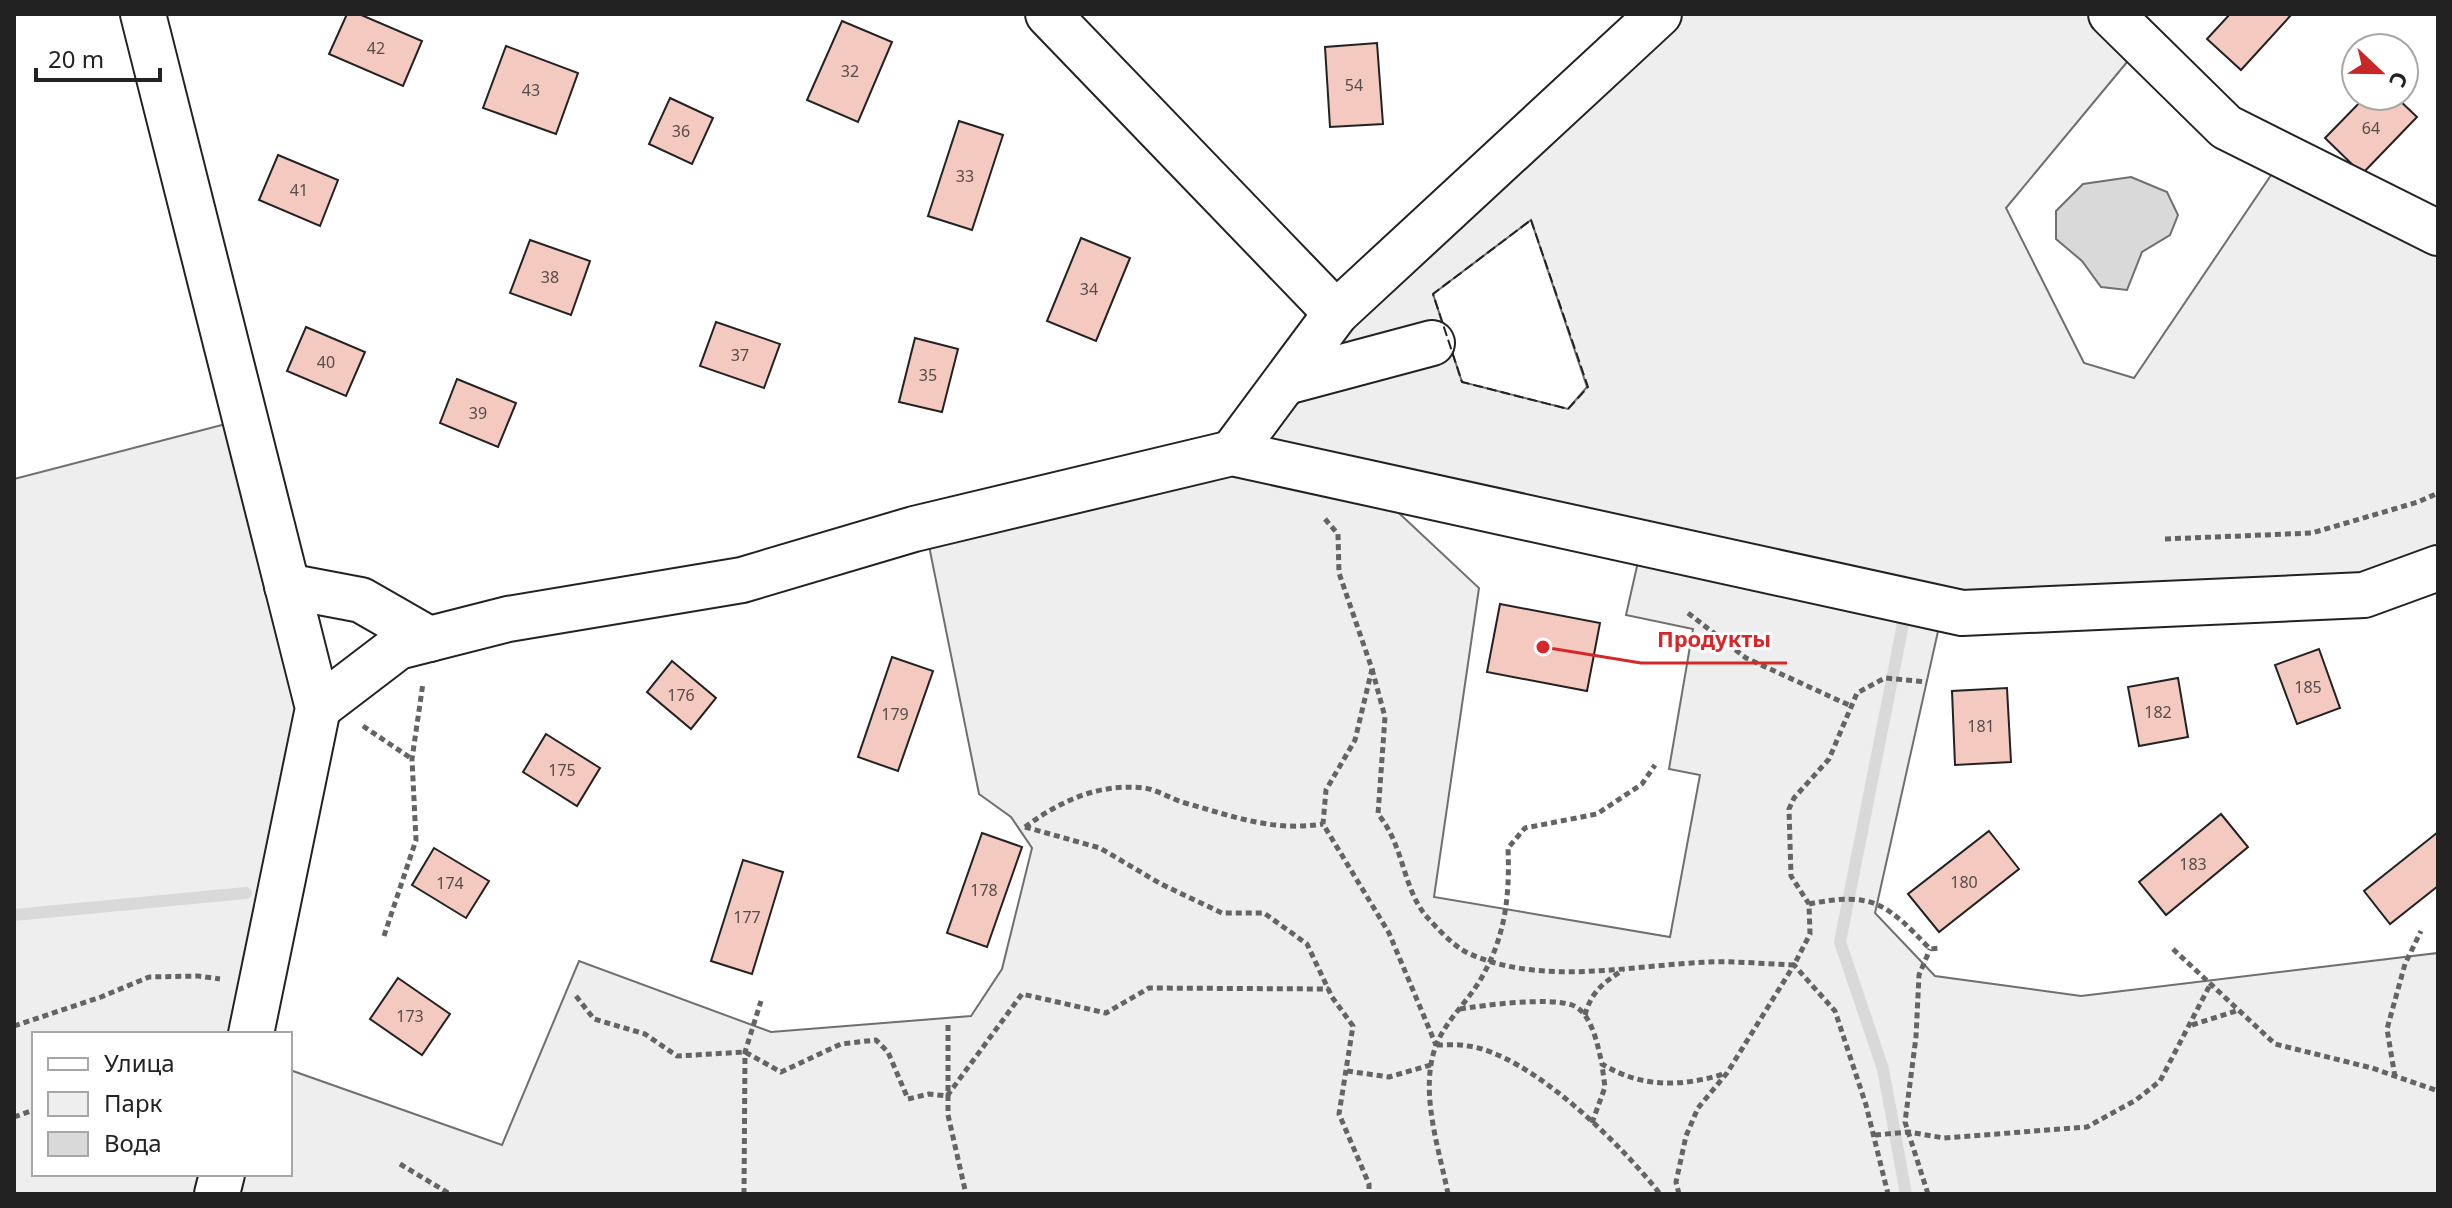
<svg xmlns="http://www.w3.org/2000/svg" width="2452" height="1208" font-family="'Noto Sans',sans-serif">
  <rect width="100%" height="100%" fill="#fff"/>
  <path fill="#eee" stroke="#6f6f6f" stroke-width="2" fill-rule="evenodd" d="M1659 14H2109L2142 44 2006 208 2084 363 2134 378 2284 156 2438 233V566L2400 582 1943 609 1875 913 1935 976 2081 996 2438 953V1194H14V479L245 419 306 659 252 1034H34V1174H290V1070L502 1145 579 961 771 1032 971 1016 1002 969 1032 848 1011 817 979 794 925 526 1220 456ZM1531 220 1587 387 1568 409 1462 382 1433 294ZM1370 486 1642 544 1626 615 1693 629 1669 769 1700 775 1670 937 1434 897 1479 588Z"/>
  <polygon fill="#d9d9d9" stroke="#6f6f6f" stroke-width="2" points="2131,177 2167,192 2178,215 2170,235 2142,252 2127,290 2101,287 2082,261 2056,239 2056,211 2083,184"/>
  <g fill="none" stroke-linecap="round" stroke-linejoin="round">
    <g stroke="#d9d9d9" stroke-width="12">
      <polyline points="1905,614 1840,942 1883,1069 1906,1194"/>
      <polyline points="14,915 246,893"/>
    </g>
  </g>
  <g fill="#f3c9c0" stroke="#222" stroke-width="2">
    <polygon points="347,14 359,14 422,41 403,86 329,54"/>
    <polygon points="2230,14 2292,14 2241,70 2207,39"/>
    <polygon points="842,21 892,42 858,122 807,100"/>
    <polygon points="1377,43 1383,124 1330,127 1325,47"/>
    <polygon points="506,46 578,73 556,134 483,108"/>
    <polygon points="2366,96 2395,96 2417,117 2362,174 2325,138"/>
    <polygon points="670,98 713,118 692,164 649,144"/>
    <polygon points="959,121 1003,135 972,230 928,216"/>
    <polygon points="278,155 338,180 320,226 259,200"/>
    <polygon points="1081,238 1130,258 1096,341 1047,321"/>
    <polygon points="530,240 590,261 571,315 510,293"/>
    <polygon points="716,322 780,344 764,388 700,366"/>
    <polygon points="306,327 365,352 346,396 287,371"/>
    <polygon points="915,338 958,349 942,412 899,402"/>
    <polygon points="457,379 516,403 498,447 440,423"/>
    <polygon points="1500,604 1600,623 1587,691 1487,672"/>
    <polygon points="2319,649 2340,708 2297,724 2275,665"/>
    <polygon points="892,657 933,671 898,771 858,757"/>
    <polygon points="672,661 716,698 691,729 647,692"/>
    <polygon points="2178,678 2188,737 2139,746 2128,687"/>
    <polygon points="2007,688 2011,762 1955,765 1952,691"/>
    <polygon points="546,734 600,768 577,806 523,772"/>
    <polygon points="2221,814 2248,847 2166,915 2139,882"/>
    <polygon points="1989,831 2019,869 1939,932 1908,894"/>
    <polygon points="2438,832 2438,886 2390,924 2364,891"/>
    <polygon points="982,833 1022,847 987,947 947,933"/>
    <polygon points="434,848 489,881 466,918 412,885"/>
    <polygon points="743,860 783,872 752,974 711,961"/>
    <polygon points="398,978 450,1014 422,1055 370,1019"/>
  </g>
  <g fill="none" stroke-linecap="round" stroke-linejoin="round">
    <g stroke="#222" stroke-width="48">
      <g id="minor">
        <polyline points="143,14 318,708 251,1034"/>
        <polyline points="1048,14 1336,313"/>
        <polyline points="2111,14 2226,127 2438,233"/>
        <polyline points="1286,382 1432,343"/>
        <polyline points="1232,453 1336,313 1659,14"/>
        <polyline points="287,586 361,600 429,639"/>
        <polyline points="318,708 398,647 508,619 742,580 914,529 1232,453 1962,613 2364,595 2438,568"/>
        <polyline points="217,1194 222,1174"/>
      </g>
    </g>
    <g stroke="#646464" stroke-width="5" stroke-dasharray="6 4" stroke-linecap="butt">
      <polyline points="1325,519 1338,534 1339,573 1372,669 1355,740 1326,790 1323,824 1389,933 1436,1045"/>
      <polyline points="2165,539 2312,533 2418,502 2438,493"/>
      <polyline points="1688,613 1746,658 1851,706"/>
      <path d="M1372 669 1385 717 1378 814C1405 847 1402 888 1427 917 1438 929 1453 946 1468 953 1542 987 1631 965 1709 962 1737 961 1766 964 1794 965L1810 934 1809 904 1791 876 1789 809 1794 798 1829 759 1857 693 1885 678 1927 682"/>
      <polyline points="363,726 412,759"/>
      <polyline points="1025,827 1100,848 1161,884 1222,913 1264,913 1307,944 1332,997 1353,1026 1339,1114 1369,1184 1369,1194"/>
      <path d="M1025 827C1060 801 1099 783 1144 788 1158 790 1171 799 1185 803 1232 816 1273 832 1323 824"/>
      <path d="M1809 904C1873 891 1887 904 1930 949L1941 948"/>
      <polyline points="384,936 416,840 412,759 423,683"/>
      <polyline points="2173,949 2275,1044 2372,1068 2438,1091"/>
      <polyline points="576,996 594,1019 645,1034 677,1056 745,1052 781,1072 841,1044 876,1040 888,1052 908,1099 929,1094 947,1096 1022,994 1106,1013 1149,988 1329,989"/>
      <path d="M1460 1009C1484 1005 1549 997 1572 1005 1592 1012 1598 1047 1602 1064 1642 1088 1680 1087 1724 1074"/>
      <path d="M1585 1015C1591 992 1604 982 1623 970"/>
      <polyline points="948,1025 948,1115 966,1194"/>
      <polyline points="2192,1025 2239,1010"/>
      <polyline points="14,1026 101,997 149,977 198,976 220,979"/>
      <path d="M1437 1045C1447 1045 1458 1044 1468 1046 1530 1054 1623 1146 1660 1194"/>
      <polyline points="1347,1071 1389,1077 1434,1064"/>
      <polyline points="2395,1077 2387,1029 2405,964 2421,931"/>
      <polyline points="14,1117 34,1110"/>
      <polyline points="1592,1123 1605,1087 1602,1065"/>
      <polyline points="1875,1135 1909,1132 1944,1138 2087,1127 2136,1100 2160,1081 2211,983"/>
      <polyline points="400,1164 450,1194"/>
      <polyline points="744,1194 745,1052 761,1001"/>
      <path d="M1448 1194C1439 1148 1418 1089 1437 1043 1447 1020 1466 1003 1479 982 1505 939 1510 898 1508 848L1525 828 1597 814 1642 784 1655 765"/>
      <polyline points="1679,1194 1676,1182 1686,1136 1698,1108 1727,1073 1794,965 1835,1011 1866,1105 1888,1194"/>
      <polyline points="1928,1194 1905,1122 1916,1037 1919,975 1930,949"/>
    </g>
    <use href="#minor" stroke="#fff" stroke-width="44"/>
    <polygon stroke="#222" stroke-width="2" stroke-dasharray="10 4" stroke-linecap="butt" points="1531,220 1588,387 1568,409 1462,382 1433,294"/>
  </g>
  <g text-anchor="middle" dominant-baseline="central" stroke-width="6" stroke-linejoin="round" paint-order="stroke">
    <g font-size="16" fill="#564c4a">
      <text x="376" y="48">42</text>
      <text x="850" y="71">32</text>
      <text x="1354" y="85">54</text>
      <text x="531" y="90">43</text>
      <text x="2371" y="128">64</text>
      <text x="681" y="131">36</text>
      <text x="965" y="176">33</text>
      <text x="299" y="190">41</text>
      <text x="550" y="277">38</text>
      <text x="1089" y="289">34</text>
      <text x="740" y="355">37</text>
      <text x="326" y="362">40</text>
      <text x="928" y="375">35</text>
      <text x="478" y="413">39</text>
      <text x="2308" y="687">185</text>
      <text x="681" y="695">176</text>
      <text x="2158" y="712">182</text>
      <text x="895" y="714">179</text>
      <text x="1981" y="726">181</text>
      <text x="562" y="770">175</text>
      <text x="2193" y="864">183</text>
      <text x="1964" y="882">180</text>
      <text x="450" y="883">174</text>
      <text x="984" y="890">178</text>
      <text x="747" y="917">177</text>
      <text x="410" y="1016">173</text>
    </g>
  </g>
  <path fill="none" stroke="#d62828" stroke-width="3" d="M1543 647L1641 663H1787"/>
  <circle fill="#d62828" stroke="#fff" stroke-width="3" cx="1543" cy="647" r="8"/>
  <g font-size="22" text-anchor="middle" font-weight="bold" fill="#d62828" stroke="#fff" stroke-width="6" stroke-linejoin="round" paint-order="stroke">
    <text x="1714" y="647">Продукты</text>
  </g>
  <rect width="2452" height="1208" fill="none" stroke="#222222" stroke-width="32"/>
  <rect x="32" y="1032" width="260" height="144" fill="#ffffff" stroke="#a7a7a7" stroke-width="2"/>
  <rect x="48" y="1058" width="40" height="12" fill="#ffffff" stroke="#a7a7a7" stroke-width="2"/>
  <text x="104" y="1072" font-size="24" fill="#222222">Улица</text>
  <rect x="48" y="1092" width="40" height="24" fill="#eeeeee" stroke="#a7a7a7" stroke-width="2"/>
  <text x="104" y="1112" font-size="24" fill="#222222">Парк</text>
  <rect x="48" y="1132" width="40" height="24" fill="#d9d9d9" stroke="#a7a7a7" stroke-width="2"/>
  <text x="104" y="1152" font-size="24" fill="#222222">Вода</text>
  <g transform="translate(2380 72) rotate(112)"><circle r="38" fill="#ffffff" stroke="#a7a7a7" stroke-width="2"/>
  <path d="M0-6L14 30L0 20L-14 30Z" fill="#c62828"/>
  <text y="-12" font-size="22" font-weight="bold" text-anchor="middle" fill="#222222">С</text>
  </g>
  <path d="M36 68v12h124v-12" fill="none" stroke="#222222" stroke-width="4"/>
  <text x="48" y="68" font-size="24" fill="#222222" stroke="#ffffff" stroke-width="6" paint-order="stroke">20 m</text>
</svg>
